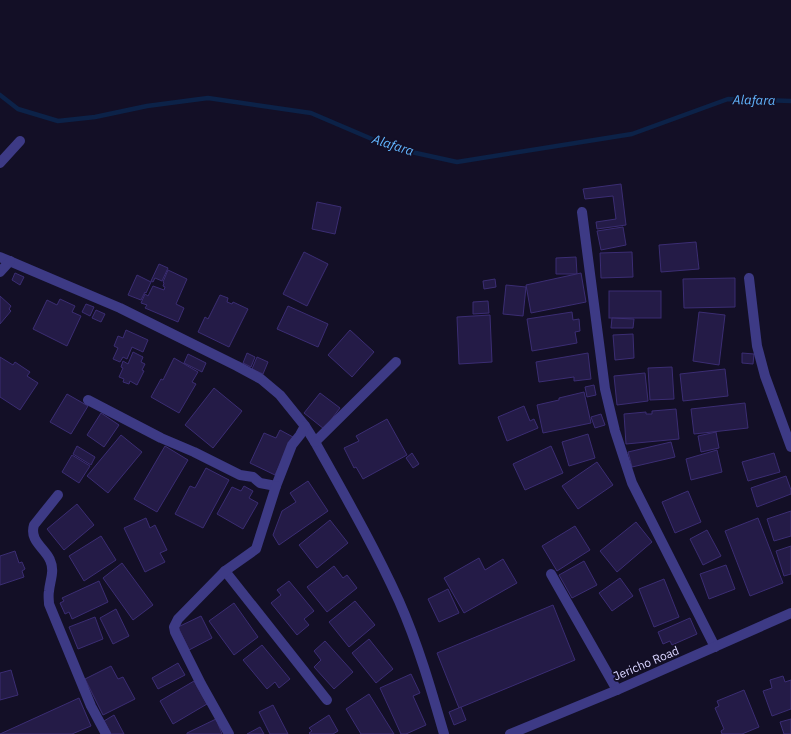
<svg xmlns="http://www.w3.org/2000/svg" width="791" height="734" font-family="'IBM Plex Sans',sans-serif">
  <rect width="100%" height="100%" fill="#130f26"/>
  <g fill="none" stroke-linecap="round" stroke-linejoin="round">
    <polyline stroke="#0c2248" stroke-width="4.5" points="0,95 18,109 58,121 95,117 147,106 208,98 311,113 393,148 457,162 632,134 728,99 791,101"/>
  </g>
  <g fill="#241b47" stroke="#3b2d73">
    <polygon points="621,184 626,225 597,229 596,222 616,219 613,196 585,199 583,189"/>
    <polygon points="317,202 341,207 335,234 312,229"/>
    <polygon points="623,227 626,245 601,250 597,231"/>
    <polygon points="696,242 699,269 661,272 659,245"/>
    <polygon points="304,252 328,264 307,306 283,294"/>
    <polygon points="632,252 633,277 601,278 600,253"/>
    <polygon points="576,257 577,274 556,274 556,258"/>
    <polygon points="159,264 168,268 162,281 155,278 153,282 151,281"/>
    <polygon points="168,270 187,279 176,304 184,308 178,322 145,308 147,305 141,303 145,294 148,296 153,286 164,290 165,287 163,286 164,283 163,282"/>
    <polygon points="15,273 24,277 20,285 12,280"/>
    <polygon points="581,273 586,302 531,313 526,285"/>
    <polygon points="137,275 151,282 146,293 145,292 141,300 128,295"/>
    <polygon points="735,278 735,307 684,308 683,279"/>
    <polygon points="495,279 496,287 484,289 483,281"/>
    <polygon points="506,285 526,287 523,316 503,314"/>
    <rect x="609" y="291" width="52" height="27"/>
    <polygon points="220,295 228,298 227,302 232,304 233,302 248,309 229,347 198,332 205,317 208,319"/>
    <polygon points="0,296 11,306 9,309 11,311 0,324"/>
    <polygon points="60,299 75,306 72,312 81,316 67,346 33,329 47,300 57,305"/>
    <polygon points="488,301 489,313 473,314 473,302"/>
    <polygon points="86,304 94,307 90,316 82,312"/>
    <polygon points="288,306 328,324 318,347 277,329"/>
    <polygon points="96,310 105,314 101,322 92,318"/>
    <polygon points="572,312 573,320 579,319 580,331 575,332 577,343 532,351 527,319"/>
    <polygon points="699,312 725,315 719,365 693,361"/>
    <polygon points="490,315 492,362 459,364 457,317"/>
    <polygon points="612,318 634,319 633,328 611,328"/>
    <polygon points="126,330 148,340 143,352 132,347 127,359 123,357 120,362 113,359 118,348 114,346 118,336 123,338"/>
    <polygon points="350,330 374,352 352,377 328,355"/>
    <polygon points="633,334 634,358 615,360 613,335"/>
    <polygon points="133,352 143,357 141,362 145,364 142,370 144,371 137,385 130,381 129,384 123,382 124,379 119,377 123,368 121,367 123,361 128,364"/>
    <polygon points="247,353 255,357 251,367 243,363"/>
    <polygon points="588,353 591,379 574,381 574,377 539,382 536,362"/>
    <polygon points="742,353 754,354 753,364 742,363"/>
    <polygon points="188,354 206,363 202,372 184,363"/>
    <polygon points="0,357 13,365 15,362 30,372 27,376 38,383 20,410 0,397"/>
    <polygon points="257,357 268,362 263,374 252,369"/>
    <polygon points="174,358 198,372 192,382 196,384 179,413 151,397 161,379 163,380"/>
    <polygon points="672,367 674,399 650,400 648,368"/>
    <polygon points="725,369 728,396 683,401 680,374"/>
    <polygon points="645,373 648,401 617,405 614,376"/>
    <polygon points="594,385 596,395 587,397 585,387"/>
    <polygon points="214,388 242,411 213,448 185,425"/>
    <polygon points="584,392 591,423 543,433 537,405 559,400 559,398"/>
    <polygon points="320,393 340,408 324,429 304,413"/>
    <polygon points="67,394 88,406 71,434 50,422"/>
    <polygon points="745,403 748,428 694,434 691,409"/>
    <polygon points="524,406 530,421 534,419 538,428 507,441 498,417"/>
    <polygon points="676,409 679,439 626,444 624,414 646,412 646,414 652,414 652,411"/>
    <polygon points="101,413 119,425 104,447 87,435"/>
    <polygon points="601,414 605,425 595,428 591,417"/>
    <polygon points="387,419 407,455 363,479 356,467 354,468 344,448 359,441 356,436"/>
    <polygon points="280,430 293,437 275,475 250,463 264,433 276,438"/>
    <polygon points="716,432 719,448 701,452 698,436"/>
    <polygon points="588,434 595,458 569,466 562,442"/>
    <polygon points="121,435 142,452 108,493 87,476"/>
    <polygon points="671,442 675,457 632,467 628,452"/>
    <polygon points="77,446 95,457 91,465 73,454"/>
    <polygon points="165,446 188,460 157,512 134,499"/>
    <polygon points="551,446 563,473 525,490 513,464"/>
    <polygon points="717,450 722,472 691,480 686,459"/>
    <polygon points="412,453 419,464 413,468 406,458"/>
    <polygon points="774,453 780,472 748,481 742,462"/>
    <polygon points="72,455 90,466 79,483 62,472"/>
    <polygon points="597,462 613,485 578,509 562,486"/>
    <polygon points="206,468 229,480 203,528 175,514 190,486 195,488"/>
    <polygon points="786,476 791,490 791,494 757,507 751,488"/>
    <polygon points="308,481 328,511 279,545 273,535 282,511 296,502 290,493"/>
    <polygon points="244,486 253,491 249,498 258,503 243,529 217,514 232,487 241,491"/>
    <polygon points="688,491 701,522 675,533 662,502"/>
    <polygon points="77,504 94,525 64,550 47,529"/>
    <polygon points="791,511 791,536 774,541 767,519"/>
    <polygon points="146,518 150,528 155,525 167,550 160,553 165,562 145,572 124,528"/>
    <polygon points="758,518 783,583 750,596 725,531"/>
    <polygon points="330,520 348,543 317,568 299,545"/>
    <polygon points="636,522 652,542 617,572 600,551"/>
    <polygon points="575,526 590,550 557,571 542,546"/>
    <polygon points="707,530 721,556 703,565 690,539"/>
    <polygon points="101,536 116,560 84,581 69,556"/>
    <polygon points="791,546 791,574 784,576 776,551"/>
    <polygon points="15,551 19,563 22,562 25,569 22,571 24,577 0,585 0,556"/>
    <polygon points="479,558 485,570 503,559 517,583 464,613 444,578"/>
    <polygon points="584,561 597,585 572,598 559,575"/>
    <polygon points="122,563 153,605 133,620 103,578"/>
    <polygon points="726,565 735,589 709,599 700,574"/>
    <polygon points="334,566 343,578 347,575 357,588 327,612 307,587"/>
    <polygon points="620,578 633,596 612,611 599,593"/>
    <polygon points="664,579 679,617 654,627 639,589"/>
    <polygon points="99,581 108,602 72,619 69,612 65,614 60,603 64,601 62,598"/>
    <polygon points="289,581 314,611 304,619 309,625 297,635 271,603 281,595 277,590"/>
    <polygon points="448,589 459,613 439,622 428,599"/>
    <polygon points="355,601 375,625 349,647 329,622"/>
    <polygon points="234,603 258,637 234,655 209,621"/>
    <polygon points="553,605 575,660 459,708 437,653"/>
    <polygon points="116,609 129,636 113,644 100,618"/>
    <polygon points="201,616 212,638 189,650 178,627"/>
    <polygon points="95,617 103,639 78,649 69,627"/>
    <polygon points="690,618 697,634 672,645 670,641 663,644 658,632"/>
    <polygon points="369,639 393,669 376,683 352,653"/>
    <polygon points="325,641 353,672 334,689 314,667 321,660 314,651"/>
    <polygon points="262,645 290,679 279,688 275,682 267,689 243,660"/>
    <polygon points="178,663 185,675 158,689 152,678"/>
    <polygon points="111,666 118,679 123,677 135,699 103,715 85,679"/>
    <polygon points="11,670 18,695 0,700 0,673"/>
    <polygon points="411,674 420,693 413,696 426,725 406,734 401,734 380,688"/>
    <polygon points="783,676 785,682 791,680 791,709 772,716 763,691 772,688 770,680"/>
    <polygon points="194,681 207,704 173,724 160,701"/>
    <polygon points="744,690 759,727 742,734 722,734 721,731 724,729 715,708 719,706 717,701"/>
    <polygon points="369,694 394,734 361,734 346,709"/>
    <polygon points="79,698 91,726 72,734 0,734"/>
    <polygon points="273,705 288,734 270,734 259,712"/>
    <polygon points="461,707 466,720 454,725 449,712"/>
    <polygon points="114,715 124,734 111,734 104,721"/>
    <polygon points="329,715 338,731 333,734 310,734 309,733 312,731 309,728"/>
    <polygon points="216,719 222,734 187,734 187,733"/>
    <polygon points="791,719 791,734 784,734 780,722"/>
    <polygon points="260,727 264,734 247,734"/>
  </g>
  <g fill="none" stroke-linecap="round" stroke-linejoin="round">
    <g stroke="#3d3a85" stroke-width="10">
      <polyline points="0,163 20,141"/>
      <polyline points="582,212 605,389 615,431 632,483 715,647"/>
      <path d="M0 257 120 308 237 366 261 379 280 395 305 426 315 442C344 494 374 546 399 601 418 644 431 689 444 734"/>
      <polyline points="0,272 10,261"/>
      <polyline points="749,278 757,346 765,376 791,447"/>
      <polyline points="88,400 161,438 194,452 240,475 253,477 260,483 276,486 292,445 300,435 305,426"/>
      <polyline points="315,442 396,362"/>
      <path d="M58 495 34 525C29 541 45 548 50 560 55 571 50 580 49 591 48 596 49 600 49 604L91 706 106 734"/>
      <polyline points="225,571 327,700"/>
      <polyline points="551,574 617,690"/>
      <polyline points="229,734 201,684 175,632 174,627 178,619 225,571 256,549 276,486"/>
      <polyline points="510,734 617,690 791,613"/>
    </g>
  </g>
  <g text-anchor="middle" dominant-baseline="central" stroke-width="3.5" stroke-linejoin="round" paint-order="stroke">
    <g font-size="12" fill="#d9d4ff" stroke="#130f26">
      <text transform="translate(646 663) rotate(-23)">Jericho Road</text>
    </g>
    <g font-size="13" font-style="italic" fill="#62b6ff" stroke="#130f26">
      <text transform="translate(754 100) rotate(1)">Alafara</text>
      <text transform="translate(393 145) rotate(18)">Alafara</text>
    </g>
  </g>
</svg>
